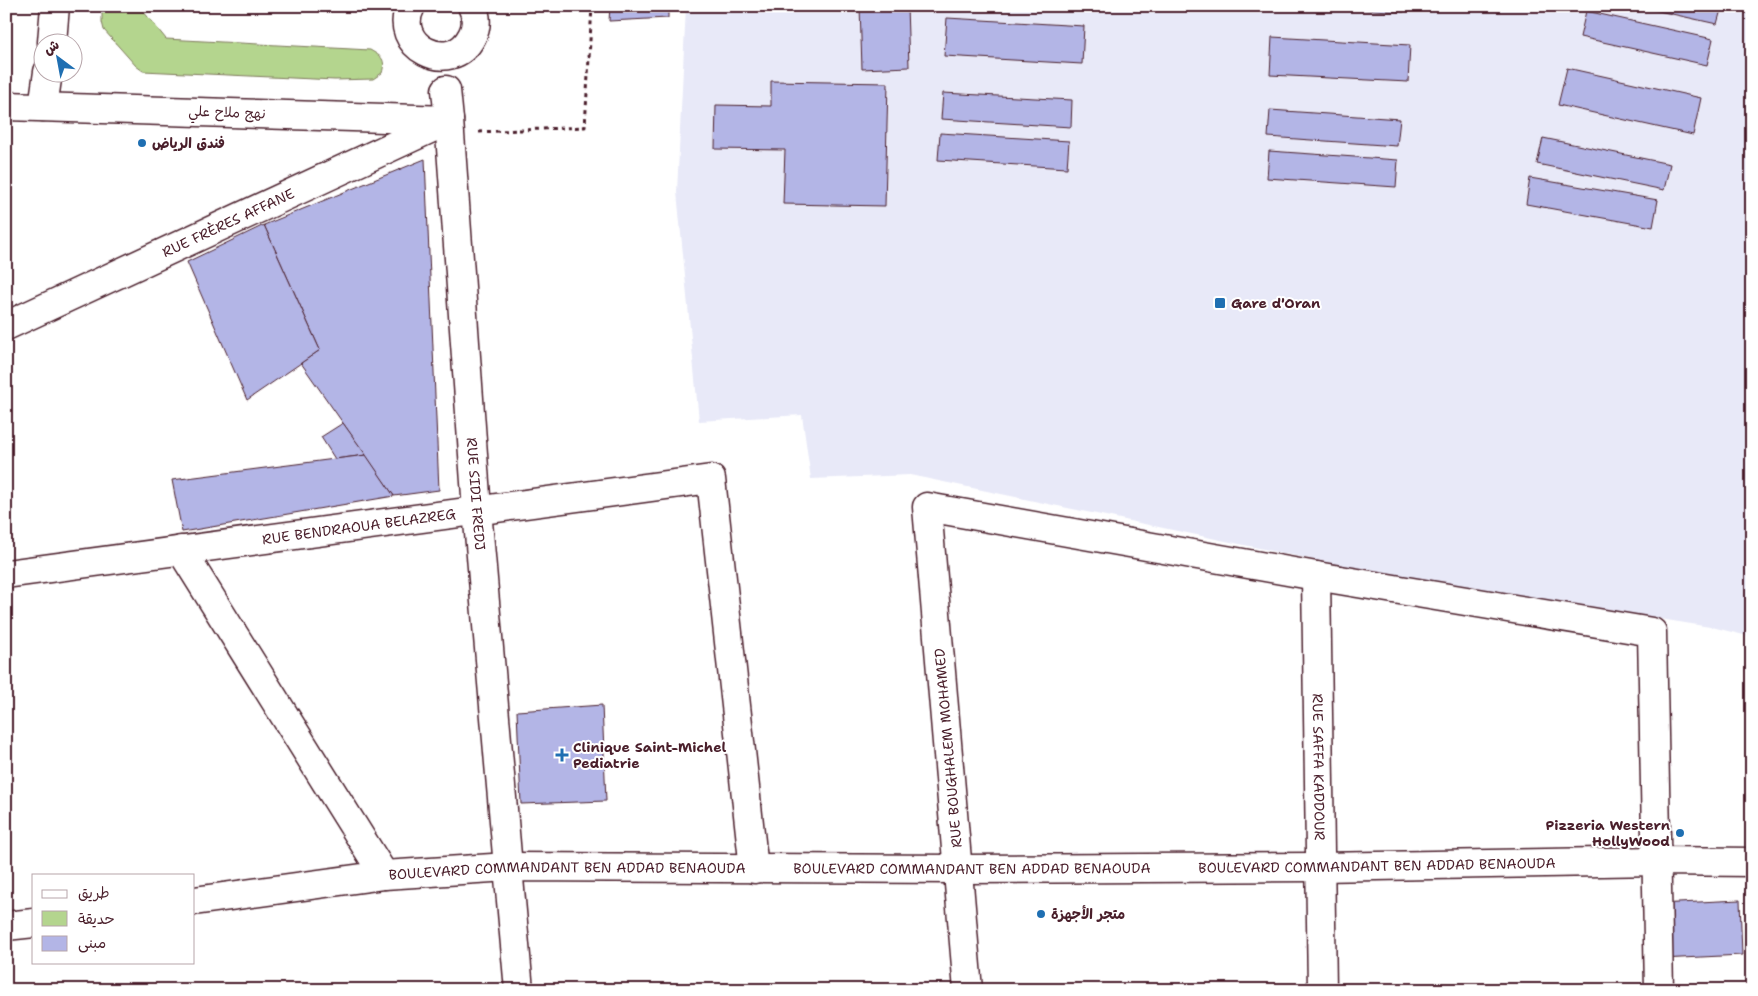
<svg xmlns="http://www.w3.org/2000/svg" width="1758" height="996" font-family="'Shantell Sans','Playpen Sans Arabic',sans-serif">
  <rect width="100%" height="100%" fill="#fff"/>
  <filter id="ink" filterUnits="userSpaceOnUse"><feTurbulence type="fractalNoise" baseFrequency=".02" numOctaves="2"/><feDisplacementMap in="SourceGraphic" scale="10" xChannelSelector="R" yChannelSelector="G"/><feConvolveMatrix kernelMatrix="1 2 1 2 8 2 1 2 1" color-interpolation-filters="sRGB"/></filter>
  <g filter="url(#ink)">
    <polygon fill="#e8e9f8" points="686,6 1752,6 1752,637 1716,628 1378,573 910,475 811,479 802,415 699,421 677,192"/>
    <path fill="#b4d58e" stroke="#7f7a5c" d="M102 6H139L166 39 370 50C382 57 386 59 382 73L373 79 335 80 143 71 136 66 104 30 102 22Z"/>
    <g fill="#b3b5e6" stroke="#4a1f2b">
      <polygon points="610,6 668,6 668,18 609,21"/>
      <polygon points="860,6 907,6 909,67 862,69"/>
      <polygon points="1315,6 1405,6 1404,12"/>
      <polygon points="1636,6 1722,6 1717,24"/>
      <polygon points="1586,11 1713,39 1707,65 1580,37"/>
      <polygon points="947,18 1084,26 1082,64 944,56"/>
      <polygon points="1272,37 1410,45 1408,82 1270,75"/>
      <polygon points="1567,68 1701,98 1693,135 1558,105"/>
      <polygon points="771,81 888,83 885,206 783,204 785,150 715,149 716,105 771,106"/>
      <polygon points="943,93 1072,100 1071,127 941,119"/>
      <polygon points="1270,110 1400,119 1397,146 1268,137"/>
      <polygon points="940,133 1069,141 1067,168 938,160"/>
      <polygon points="1543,138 1670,164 1664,190 1537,164"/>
      <polygon points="1269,151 1398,160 1396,187 1267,178"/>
      <polygon points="425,159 439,490 394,496 301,363 320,350 264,225"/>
      <polygon points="1530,178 1658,200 1653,227 1526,204"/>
      <polygon points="264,225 320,350 247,400 187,262"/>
      <polygon points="343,423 366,455 335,459 321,437"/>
      <polygon points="366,455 394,496 182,532 172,480"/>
      <polygon points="602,705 606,801 521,804 517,711"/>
      <polygon points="1740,900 1742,955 1661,959 1658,904"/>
    </g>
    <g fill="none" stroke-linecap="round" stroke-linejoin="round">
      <g stroke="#4a1f2b" stroke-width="31">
        <g id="street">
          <path d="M411 6C390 45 451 78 472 36 477 27 477 16 472 6"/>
          <polyline points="52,42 55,6"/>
          <polyline points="43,107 48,72"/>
          <path id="s1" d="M6 326 449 120 446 90"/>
          <polyline points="181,550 384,875"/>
          <path id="s2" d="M6 574 711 479 754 869"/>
          <path id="s3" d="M1316 576 1322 990"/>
          <polyline points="508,867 519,990"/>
          <polyline points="968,990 927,507 1316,576 1652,632 1659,990"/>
        </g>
      </g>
      <g stroke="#4a1f2b" stroke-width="31">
        <g id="secondary">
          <path id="s4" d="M6 106 449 120 477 510 508 867"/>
          <path id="s5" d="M194 901 384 875 508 867 958 869 1320 867 1657 861 1752 862"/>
          <polyline points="6,926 34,923"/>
        </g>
      </g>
      <polyline stroke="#4a1f2b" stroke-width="3" stroke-dasharray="4 4" stroke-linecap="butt" points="479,132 585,127 592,6"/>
      <use href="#street" stroke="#fff" stroke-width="28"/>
      <use href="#secondary" stroke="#fff" stroke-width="28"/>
    </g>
  </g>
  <g fill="#1f6fb2" stroke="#fff" stroke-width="2">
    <circle cx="142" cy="143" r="5"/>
    <rect x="1214" y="297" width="12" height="12" rx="2.5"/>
    <path d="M559.5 747.5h5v5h5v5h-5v5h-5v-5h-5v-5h5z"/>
    <circle cx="1680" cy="833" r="5"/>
    <circle cx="1041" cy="914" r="5"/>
  </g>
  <g text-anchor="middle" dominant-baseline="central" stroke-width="4" stroke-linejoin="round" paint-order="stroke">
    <g font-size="14" fill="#4a1f2b" stroke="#fff">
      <text transform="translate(227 112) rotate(2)">نهج ملاح علي</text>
      <text stroke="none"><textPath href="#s1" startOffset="245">RUE FRÈRES AFFANE</textPath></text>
      <text stroke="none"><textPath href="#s4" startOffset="818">RUE SIDI FREDJ</textPath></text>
      <text stroke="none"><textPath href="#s2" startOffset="356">RUE BENDRAOUA BELAZREG</textPath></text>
      <text transform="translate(948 748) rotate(-95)">RUE BOUGHALEM MOHAMED</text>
      <text stroke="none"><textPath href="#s3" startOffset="191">RUE SAFFA KADDOUR</textPath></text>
      <text stroke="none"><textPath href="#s5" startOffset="1185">BOULEVARD COMMANDANT BEN ADDAD BENAOUDA</textPath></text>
      <text stroke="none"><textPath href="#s5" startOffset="780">BOULEVARD COMMANDANT BEN ADDAD BENAOUDA</textPath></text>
      <text stroke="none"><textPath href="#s5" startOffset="375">BOULEVARD COMMANDANT BEN ADDAD BENAOUDA</textPath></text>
    </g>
    <g font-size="14" font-weight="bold" fill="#4a1f2b" stroke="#fff" text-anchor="start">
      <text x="152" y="143">فندق الرياض</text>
      <text x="1231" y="303">Gare d'Oran</text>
      <text x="573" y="747">Clinique Saint-Michel<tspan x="573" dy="16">Pediatrie</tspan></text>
      <text x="1670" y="825" text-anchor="end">Pizzeria Western<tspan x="1670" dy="16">HollyWood</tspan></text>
      <text x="1051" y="914">متجر الأجهزة</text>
    </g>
  </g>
  <rect width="1758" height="996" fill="none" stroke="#fff" stroke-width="25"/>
  <rect x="12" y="12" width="1733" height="971" fill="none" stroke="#4a1f2b" stroke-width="2" filter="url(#ink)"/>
  <rect x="32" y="874" width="162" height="90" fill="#ffffff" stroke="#b7a5aa"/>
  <rect x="42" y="890" width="25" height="8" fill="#ffffff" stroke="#b7a5aa"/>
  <text x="78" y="898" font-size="15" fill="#4a1f2b">طريق</text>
  <rect x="42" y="911" width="25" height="15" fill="#b4d58e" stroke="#b7a5aa"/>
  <text x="78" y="924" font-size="15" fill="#4a1f2b">حديقة</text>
  <rect x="42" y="936" width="25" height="15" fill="#b3b5e6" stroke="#b7a5aa"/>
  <text x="78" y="948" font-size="15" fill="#4a1f2b">مبنى</text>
  <g transform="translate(58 58) rotate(328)"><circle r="24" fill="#ffffff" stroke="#b7a5aa"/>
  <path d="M0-4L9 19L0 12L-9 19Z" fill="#1f6fb2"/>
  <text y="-8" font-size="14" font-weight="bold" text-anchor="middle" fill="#4a1f2b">ش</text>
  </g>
</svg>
